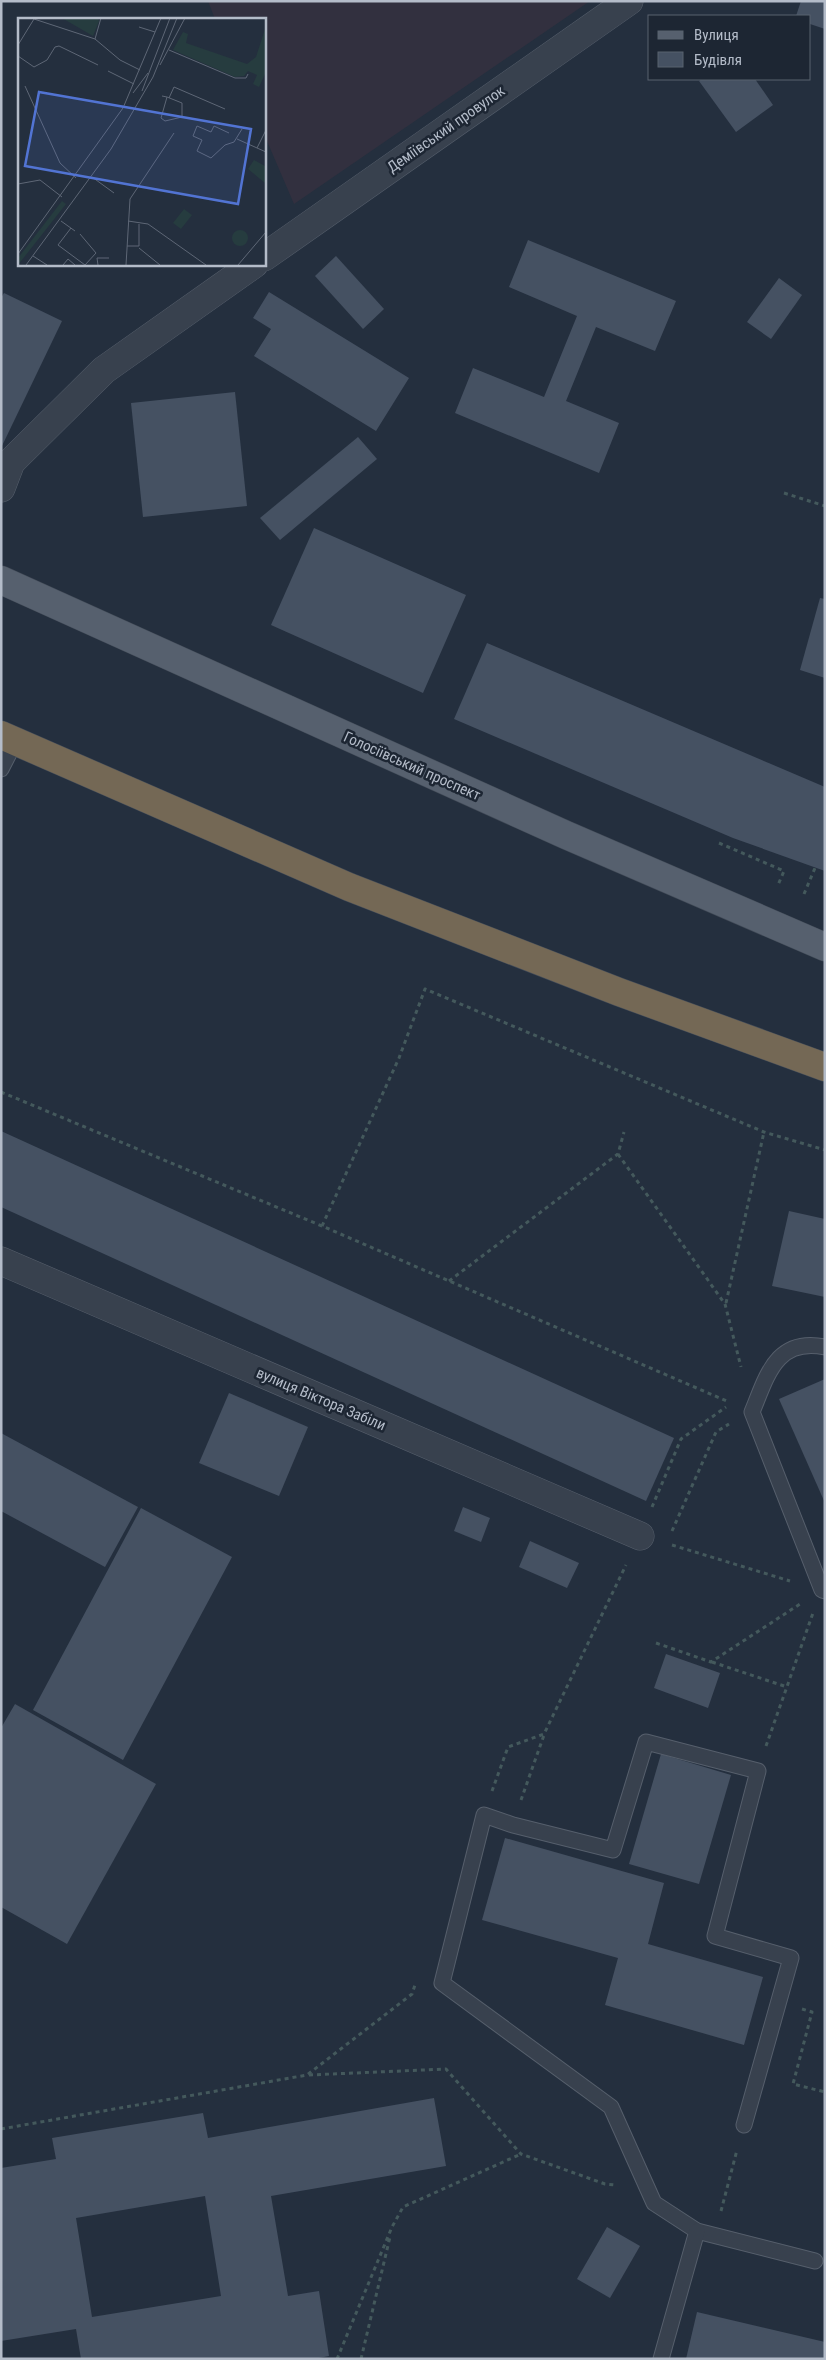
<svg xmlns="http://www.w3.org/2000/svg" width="826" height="2360" font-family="'Roboto Condensed',sans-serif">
  <rect width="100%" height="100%" fill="#242f3e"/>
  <polygon fill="#32303f" points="208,1 590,1 294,204 264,134 264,19 215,19"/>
  <g fill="#455162" fill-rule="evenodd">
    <polygon points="801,1 825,1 825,29 810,24 810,16 796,16"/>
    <polygon points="702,79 755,79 773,105 736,132 699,81"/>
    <polygon points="528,240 676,301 655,351 596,327 566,401 619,423 599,473 455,413 473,368 544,397 577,316 509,287"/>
    <polygon points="336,256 384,309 363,329 315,276"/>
    <polygon points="779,278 802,295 771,339 747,322"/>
    <polygon points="269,292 409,378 376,431 254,356 271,329 253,318"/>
    <polygon points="4,293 62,321 1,448 1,298"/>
    <polygon points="235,392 247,506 143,517 131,403"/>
    <polygon points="358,437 377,459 280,540 260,518"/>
    <polygon points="314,528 466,595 423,693 271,625"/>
    <polygon points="820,598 825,599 825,678 800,670"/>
    <polygon points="487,643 825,787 825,871 733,838 454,719"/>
    <polygon points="1,1131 674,1438 646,1501 1,1207"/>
    <polygon points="789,1211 825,1219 825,1297 772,1286"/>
    <polygon points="825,1379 825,1503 779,1399"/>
    <polygon points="229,1393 308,1427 279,1496 199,1463"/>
    <polygon points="1,1433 138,1507 105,1567 1,1511"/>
    <polygon points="463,1507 490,1518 481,1542 454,1531"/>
    <polygon points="141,1508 232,1557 123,1760 33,1710"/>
    <polygon points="530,1541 579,1563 567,1588 519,1567"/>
    <polygon points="666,1654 720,1673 708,1708 654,1688"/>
    <polygon points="15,1704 156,1784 67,1944 1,1907 1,1728"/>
    <polygon points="661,1754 731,1775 699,1884 629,1864"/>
    <polygon points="505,1838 664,1883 648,1944 763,1977 744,2045 605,2005 618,1958 482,1920"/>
    <path d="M434 2098 446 2166 271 2196 288 2296 319 2291 329 2356 314 2359H81L76 2329 1 2341V2168L56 2159 52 2138 203 2113 208 2138ZM205 2196 221 2296 92 2317 76 2218Z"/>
    <polygon points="607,2227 640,2246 610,2298 577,2279"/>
    <polygon points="697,2312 825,2342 825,2359 686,2359"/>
  </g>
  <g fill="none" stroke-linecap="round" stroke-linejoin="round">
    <g stroke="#565f6c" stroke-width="17">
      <g id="lane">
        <polyline points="1,769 15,742"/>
        <path d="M825 1347C776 1337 767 1376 752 1412L822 1590 825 1591"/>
        <polyline points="744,2125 791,1958 715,1936 758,1771 646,1742 613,1850 513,1825 484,1815 442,1983 611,2107 654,2203 697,2231 815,2261"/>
        <polyline points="661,2359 697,2231"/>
      </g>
    </g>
    <g stroke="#565f6c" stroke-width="29">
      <g id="street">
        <polyline points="264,257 629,1"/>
        <polyline points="1,488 11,462 104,370 254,264"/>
        <polyline points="1,1261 640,1536"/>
      </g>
    </g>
    <g stroke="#414a57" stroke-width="29">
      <polyline id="primary" points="1,580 566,835 825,947"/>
    </g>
    <g stroke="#434c59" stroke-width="29">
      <polyline id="highway" points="1,735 349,887 619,992 825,1067"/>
    </g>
    <g stroke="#44595c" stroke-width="3" stroke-dasharray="4 4" stroke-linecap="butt">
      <polyline points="784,493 825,506"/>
      <polyline points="719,843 784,871 778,885"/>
      <polyline points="804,894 815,868"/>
      <polyline points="1,1092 322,1226 729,1402"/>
      <polyline points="618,1154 725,1304 741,1367"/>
      <polyline points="322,1226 399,1058 425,989 764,1132 825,1150"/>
      <polyline points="449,1281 618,1154 624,1132"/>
      <polyline points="726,1303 764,1132"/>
      <polyline points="652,1507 681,1439 726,1407"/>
      <polyline points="672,1531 716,1432 729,1424"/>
      <polyline points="672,1545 790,1581"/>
      <polyline points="656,1643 711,1662 800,1604"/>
      <polyline points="712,1662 787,1687"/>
      <polyline points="766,1746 813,1613"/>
      <polyline points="492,1791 508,1747 544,1734 626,1565"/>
      <polyline points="521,1800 544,1735"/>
      <polyline points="802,2009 812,2012 793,2084 825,2092"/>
      <polyline points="309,2075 446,2069 521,2154 605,2184 616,2185"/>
      <polyline points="1,2129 307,2075 412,1994 415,1985"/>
      <polyline points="721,2211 737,2150"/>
      <polyline points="337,2359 392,2227 403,2207 521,2154"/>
      <polyline points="361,2359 390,2237"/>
    </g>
    <use href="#lane" stroke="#38414e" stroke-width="15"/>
    <use href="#street" stroke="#38414e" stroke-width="28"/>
    <use href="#primary" stroke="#56606e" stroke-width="28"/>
    <use href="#highway" stroke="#746855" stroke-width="28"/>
  </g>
  <g text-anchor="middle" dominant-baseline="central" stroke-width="5" stroke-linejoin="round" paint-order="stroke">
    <g font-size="15" fill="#b4bcc9" stroke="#1d2633">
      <text transform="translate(446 129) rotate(-35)">Деміївський провулок</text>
      <text transform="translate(412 766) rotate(24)">Голосіївський проспект</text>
      <text transform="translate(321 1399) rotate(23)">вулиця Віктора Забіли</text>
    </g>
  </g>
  <g transform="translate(18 18)">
    <rect width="248" height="248" fill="#242f3e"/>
    <path d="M44 0H80L81 3 75 18ZM247 11V56L241 69 235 66 239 57 230 53 226 58 217 59 155 32 165 14 170 16 168 25 229 46 238 39ZM236 142 247 148V165L230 151ZM44 183 48 186 0 247V240ZM166 191 174 197 163 211 155 205ZM214 220a8 8 0 1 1 16 0a8 8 0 1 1-16 0Z" fill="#263c3f"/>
    <path fill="none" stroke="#5e6776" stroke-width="1" d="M13 0 77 21M83 0 77 21 102 42 122 52M121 9 137 14M0 27 16 1M151 32 217 60H228L230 56M0 38 16 49 29 42 37 29 41 28 80 47M142 47 167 0M90 53 116 66M7 68 42 145 58 160M124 73 152 0M115 75 130 55M144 78 149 79 164 85V99L147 103 143 100 149 79M151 80 156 69 207 91M211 115 196 108 193 114 179 108 175 118 184 122 179 133 193 140 207 127 216 124 224 111M219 121 248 134M239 130 248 112M74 159 96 175M0 166 22 162 44 179M43 203 57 213M110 203 130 206 188 247M53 210 40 227 67 247 78 235 62 216M109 228H121V206M121 230 142 247M0 236 105 90 143 0M15 238 29 247M8 247 93 131 135 59 159 0M45 247 50 241 57 247M80 247 79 240H91M108 247 112 181 156 115M220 247 248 214"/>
    <path fill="#5274d3" fill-opacity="0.15" stroke="#5274d3" stroke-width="2.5" d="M21 74 233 111 220 186 7 148Z"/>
    <rect width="248" height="248" fill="none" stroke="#b4bcc9" stroke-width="2.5"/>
  </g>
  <rect width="826" height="2360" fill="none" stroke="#b4bcc9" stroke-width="5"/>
  <rect x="648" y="15" width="162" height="65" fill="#1d2633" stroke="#59626f"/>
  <rect x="658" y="31" width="25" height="8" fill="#56606e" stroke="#59626f"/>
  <text x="694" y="40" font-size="15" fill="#b4bcc9">Вулиця</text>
  <rect x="658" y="52" width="25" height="15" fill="#455162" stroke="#59626f"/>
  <text x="694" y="65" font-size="15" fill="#b4bcc9">Будівля</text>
</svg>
